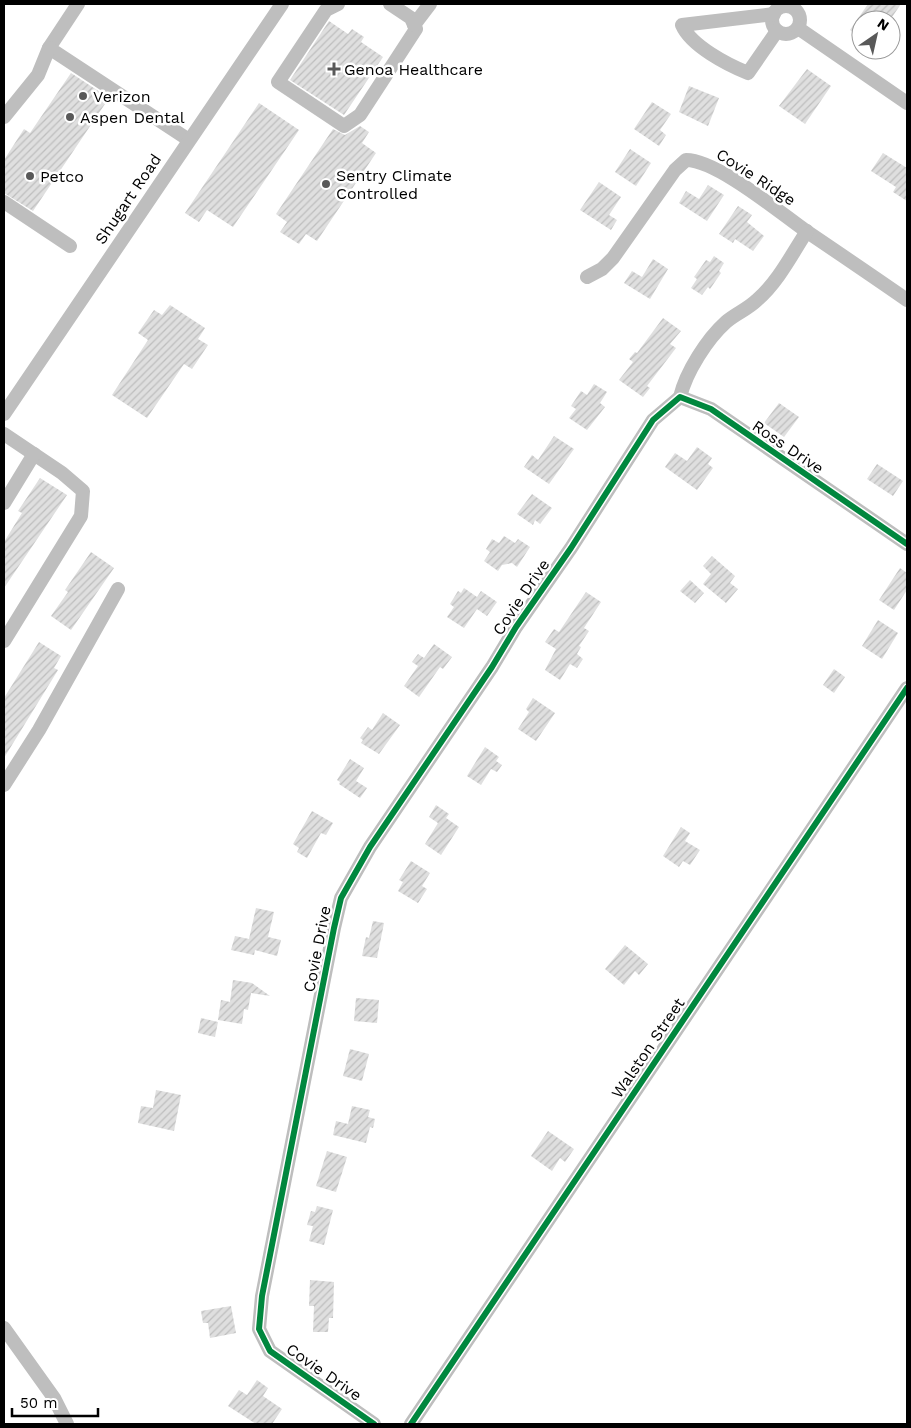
<svg xmlns="http://www.w3.org/2000/svg" width="911" height="1428" font-family="'Work Sans',sans-serif">
  <defs>
    <pattern id="building-hatch" width="6" height="6" patternUnits="userSpaceOnUse" patternTransform="scale(1.25)"><rect width="6" height="6" fill="#dfdfdf"/><path d="M-1 1l2-2M0 6l6-6M5 7l2-2" fill="none" stroke="#bebebe"/></pattern>
  </defs>
  <rect width="100%" height="100%" fill="#fff"/>
  <g fill="url(#building-hatch)">
    <polygon points="868,4 901,4 890,20 861,20 861,38 850,30"/>
    <polygon points="329,21 348,34 352,29 364,37 361,42 383,57 344,115 290,80"/>
    <polygon points="807,69 831,86 805,124 779,106"/>
    <polygon points="71,73 109,98 33,211 4,193 4,160 24,129 30,133"/>
    <polygon points="689,86 719,98 708,126 679,112"/>
    <polygon points="652,102 671,114 660,130 666,135 659,146 634,129"/>
    <polygon points="259,103 299,130 233,227 207,210 199,222 185,213"/>
    <polygon points="360,126 369,132 362,143 376,153 317,241 306,234 299,244 280,232 287,222 276,214 333,129 345,135"/>
    <polygon points="630,149 651,163 636,186 615,172"/>
    <polygon points="883,153 907,168 907,201 893,192 896,187 871,171"/>
    <polygon points="599,182 621,197 609,215 617,220 611,230 580,210"/>
    <polygon points="708,185 724,195 707,221 679,203 686,191 699,199"/>
    <polygon points="738,206 752,215 747,222 764,236 753,251 735,239 733,243 719,234"/>
    <polygon points="714,256 724,263 719,271 721,273 710,289 708,287 702,295 691,288 697,279 694,277 706,260 710,262"/>
    <polygon points="653,259 668,269 650,299 624,283 632,271 642,277"/>
    <polygon points="170,305 205,328 198,339 208,345 192,369 184,364 147,418 112,395 148,340 138,333 154,310 162,315"/>
    <polygon points="663,318 681,331 670,344 676,348 647,386 650,388 643,397 619,380 633,362 629,359 635,352 637,353"/>
    <polygon points="594,384 607,392 600,403 605,407 587,430 569,418 576,409 571,406 581,391 587,395"/>
    <polygon points="779,403 799,417 784,437 764,423"/>
    <polygon points="554,436 574,449 549,484 524,467 532,455 538,460"/>
    <polygon points="697,447 712,458 708,464 713,468 697,490 665,467 675,453 687,461"/>
    <polygon points="877,464 903,481 893,496 867,479"/>
    <polygon points="40,478 67,495 4,588 4,542 22,513 18,511"/>
    <polygon points="532,494 552,508 540,524 535,520 533,525 517,514"/>
    <polygon points="504,536 515,543 518,539 530,547 517,567 512,563 502,565 498,571 484,561 490,552 486,549 492,539 499,543"/>
    <polygon points="91,552 114,568 71,630 51,616 68,592 65,590"/>
    <polygon points="712,556 735,576 730,583 738,589 726,603 703,584 711,574 703,566"/>
    <polygon points="900,568 907,573 907,590 894,610 879,600"/>
    <polygon points="690,580 704,593 695,603 680,591"/>
    <polygon points="464,588 477,597 481,591 497,602 487,616 477,609 464,628 447,617 454,607 450,604 458,591 461,593"/>
    <polygon points="586,592 601,602 584,628 589,631 579,646 581,647 577,654 583,659 577,668 570,664 560,680 545,670 556,649 545,642 554,629 559,632"/>
    <polygon points="878,620 898,633 882,659 862,646"/>
    <polygon points="39,642 61,656 54,668 58,670 4,758 4,698"/>
    <polygon points="434,644 452,657 443,669 440,667 419,697 404,686 418,666 412,662 418,654 424,658"/>
    <polygon points="834,669 845,677 834,693 823,685"/>
    <polygon points="533,698 555,713 536,741 518,729 529,712 526,709"/>
    <polygon points="383,713 400,725 379,754 361,743 363,740 360,738 368,727 372,730"/>
    <polygon points="485,747 499,757 496,761 502,765 497,772 491,769 481,785 467,776"/>
    <polygon points="350,759 364,768 356,781 367,788 360,798 339,784 340,782 337,780"/>
    <polygon points="436,805 449,814 446,818 459,827 441,855 425,844 438,823 429,817"/>
    <polygon points="312,811 333,823 326,835 321,833 307,858 297,852 299,848 293,844"/>
    <polygon points="681,827 690,833 685,841 700,850 690,865 683,861 679,867 663,856"/>
    <polygon points="411,861 430,873 422,886 427,889 418,903 398,891 403,882 399,880"/>
    <polygon points="256,908 274,912 268,937 281,940 277,956 255,950 254,955 231,950 235,936 249,939"/>
    <polygon points="373,921 384,923 377,958 362,956 366,937 369,938"/>
    <polygon points="625,945 648,964 639,975 635,971 624,985 605,969"/>
    <polygon points="233,980 252,983 270,996 251,993 248,1010 244,1009 242,1024 218,1020 221,1000 230,1002"/>
    <polygon points="356,998 379,1000 377,1023 354,1021"/>
    <polygon points="201,1018 218,1022 215,1037 198,1033"/>
    <polygon points="350,1049 369,1054 362,1081 343,1076"/>
    <polygon points="156,1090 181,1095 174,1131 138,1123 141,1106 153,1108"/>
    <polygon points="352,1106 370,1110 368,1117 375,1119 373,1128 370,1127 366,1143 333,1135 336,1121 348,1124"/>
    <polygon points="548,1131 574,1149 565,1162 560,1158 552,1171 531,1156"/>
    <polygon points="327,1151 347,1157 336,1192 316,1186"/>
    <polygon points="317,1206 333,1210 324,1245 309,1241 313,1226 307,1225 311,1211 315,1212"/>
    <polygon points="310,1280 334,1282 333,1318 329,1318 328,1332 313,1332 314,1306 309,1306"/>
    <polygon points="231,1306 236,1333 210,1338 208,1323 203,1323 201,1311"/>
    <polygon points="257,1380 268,1388 263,1396 282,1409 272,1424 256,1424 228,1406 239,1390 247,1395"/>
  </g>
  <g fill="none" stroke-linecap="round" stroke-linejoin="round">
    <g stroke="#bebebe" stroke-width="14">
      <polyline points="78,4 49,48 189,140"/>
      <polyline points="338,4 326,10 278,82 344,126 360,115 416,29 411,18 390,4"/>
      <circle cx="786" cy="20" r="14"/>
      <path d="M774 14 682 25C691 46 728 65 748 73L777 31"/>
      <polyline points="414,25 430,4"/>
      <polyline points="798,28 907,103"/>
      <polyline points="4,117 38,75 49,48"/>
      <polyline points="4,202 70,246"/>
      <path d="M587 277 602 269 613 258 675 170 686 160C717 160 779 212 806 231 840 254 874 277 907 300"/>
      <path d="M680 397C686 372 707 339 726 322 735 314 748 309 757 300 778 282 792 254 807 231"/>
      <polyline points="4,414 282,4"/>
      <polyline points="4,434 62,473 83,491 81,516 4,641"/>
      <polyline points="4,503 34,454"/>
      <polyline points="4,785 39,730 118,589"/>
      <polyline points="4,1328 54,1398 67,1424"/>
      <polyline points="374,1424 270,1351 259,1329 262,1296 334,928 341,898 370,847 492,667 516,627 571,548 653,420 680,397 711,409 907,544"/>
      <polyline points="411,1424 907,688"/>
    </g>
    <g stroke="#fff" stroke-width="9">
      <g id="cycleway">
        <polyline points="374,1424 270,1351 259,1329 262,1296 334,928 341,898 370,847 492,667 516,627 571,548 653,420 680,397 711,409 907,544"/>
        <polyline points="411,1424 907,688"/>
      </g>
    </g>
    <use href="#cycleway" stroke="#00873e" stroke-width="6"/>
  </g>
  <g fill="#595959" stroke="#fff" stroke-width="2">
    <path d="M331.5 61.5h5v5h5v5h-5v5h-5v-5h-5v-5h5z"/>
    <circle cx="83" cy="96" r="5"/>
    <circle cx="70" cy="117" r="5"/>
    <circle cx="30" cy="176" r="5"/>
    <circle cx="326" cy="184" r="5"/>
  </g>
  <g text-anchor="middle" dominant-baseline="central" stroke-width="5" stroke-linejoin="round" paint-order="stroke">
    <g font-size="16" fill="#000" stroke="#fff" text-anchor="start">
      <text x="344" y="69">Genoa Healthcare</text>
      <text x="93" y="96">Verizon</text>
      <text x="80" y="117">Aspen Dental</text>
      <text x="336" y="175">Sentry Climate<tspan x="336" dy="18">Controlled</tspan></text>
      <text x="40" y="176">Petco</text>
    </g>
    <g font-size="16" fill="#000" stroke="#fff">
      <text transform="translate(756 177) rotate(33)">Covie Ridge</text>
      <text transform="translate(128 199) rotate(-56)">Shugart Road</text>
      <text transform="translate(788 447) rotate(34)">Ross Drive</text>
      <text transform="translate(521 597) rotate(-56)">Covie Drive</text>
      <text transform="translate(317 949) rotate(-79)">Covie Drive</text>
      <text transform="translate(648 1048) rotate(-56)">Walston Street</text>
      <text transform="translate(324 1372) rotate(35)">Covie Drive</text>
    </g>
  </g>
  <rect width="911" height="1428" fill="none" stroke="#000000" stroke-width="10"/>
  <g transform="translate(876 35) rotate(34)"><circle r="24" fill="#ffffff" stroke="#999999"/>
  <path d="M0-4L9 19L0 12L-9 19Z" fill="#595959"/>
  <text y="-8" font-size="14" font-weight="bold" text-anchor="middle" fill="#000000">N</text>
  </g>
  <path d="M12 1408v8h86v-8" fill="none" stroke="#000000" stroke-width="2.5"/>
  <text x="20" y="1408" font-size="15" fill="#000000" stroke="#ffffff" stroke-width="4" paint-order="stroke">50 m</text>
</svg>
